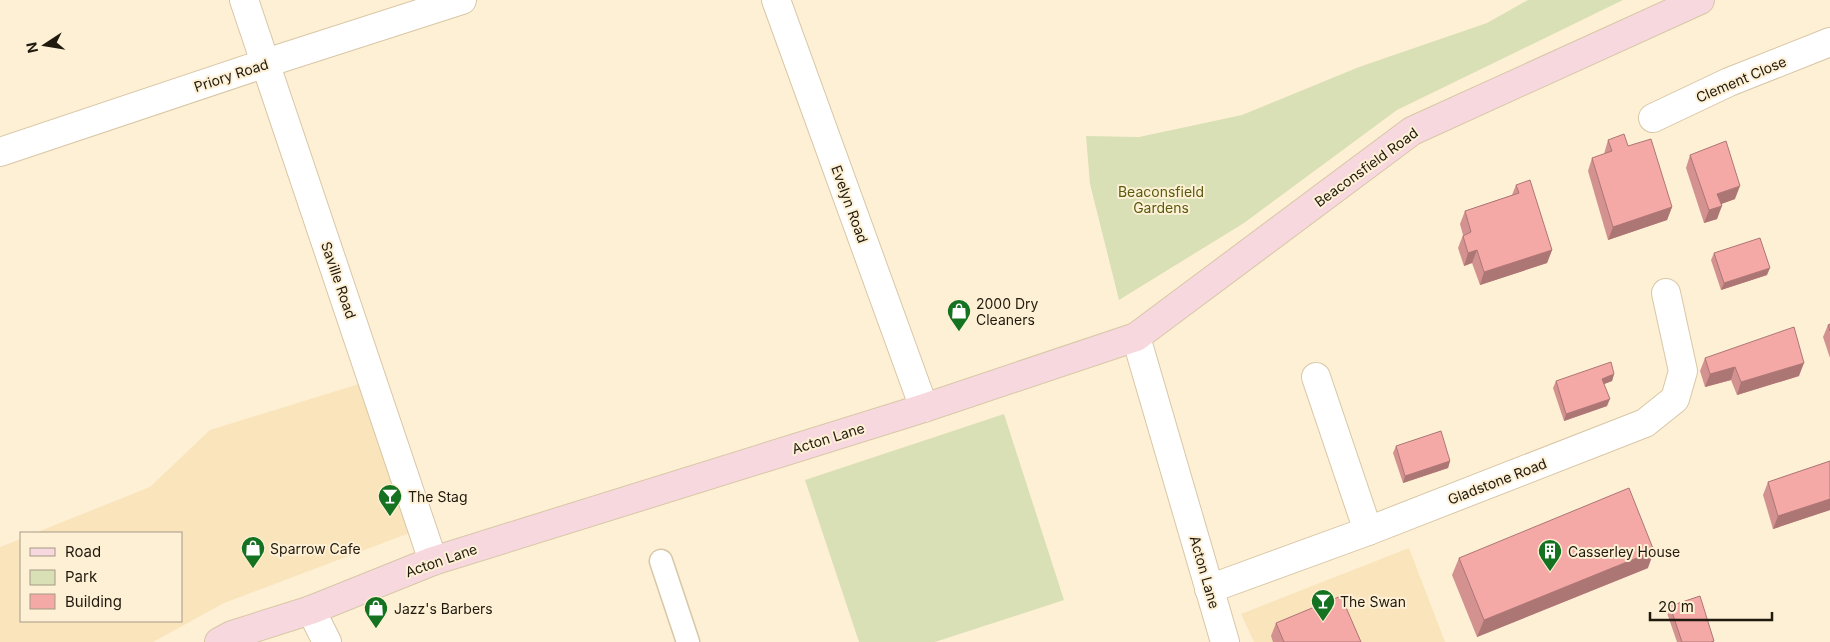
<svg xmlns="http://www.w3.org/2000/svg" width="1830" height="642" font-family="Inter,sans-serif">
  <rect width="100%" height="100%" fill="#fef0d5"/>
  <g fill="#f9e4bb">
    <polygon points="359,384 412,532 224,603 153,642 0,642 0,547 21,539 21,621 181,621 181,533 35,533 150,487 210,430"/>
    <polygon points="1409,548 1445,642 1254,642 1241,614"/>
  </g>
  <g fill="#dae0b5">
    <polygon points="1528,0 1623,0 1397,110 1244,223 1119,300 1090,184 1086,136 1139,137 1242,115 1359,67 1487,23"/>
    <polygon points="1004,414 1064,600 935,642 859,642 805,480"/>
  </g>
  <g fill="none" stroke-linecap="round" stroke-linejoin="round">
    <g stroke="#d8c7a6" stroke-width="25">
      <polyline id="service" points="661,561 688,642"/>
    </g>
    <g stroke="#d8c7a6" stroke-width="30">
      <g id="minor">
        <polyline points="244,0 433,561"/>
        <polyline points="776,0 924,408"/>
        <polyline points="1653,118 1729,82 1830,42"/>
        <polyline points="0,152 266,63 462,0"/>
        <polyline points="1136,337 1225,642"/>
        <polyline points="1316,377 1368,531"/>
        <polyline points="1209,589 1368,531 1645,423 1675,399 1683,371 1666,293"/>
        <polyline points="311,610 327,642"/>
      </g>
    </g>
    <g stroke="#d8c7a6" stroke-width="30">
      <polyline id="secondary" points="219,642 232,635 311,610 433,561 924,408 1136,337 1412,131 1700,0"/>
    </g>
    <use href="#service" stroke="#fff" stroke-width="22"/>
    <use href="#minor" stroke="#fff" stroke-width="28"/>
    <use href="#secondary" stroke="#f7d8df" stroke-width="28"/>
  </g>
  <g fill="#d39190">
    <polygon points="1608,140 1628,146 1672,207 1667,220 1608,240 1588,171 1592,158 1604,154"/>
    <polygon points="1690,155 1735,199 1721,204 1717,219 1704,223 1686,168"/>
    <polygon points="1516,185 1552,250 1547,263 1480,285 1472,263 1464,266 1458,248 1463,235 1460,224 1465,211 1512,195"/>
    <polygon points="1714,253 1767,275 1721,290 1711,260"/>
    <polygon points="1830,324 1830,358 1823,337 1828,325"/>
    <polygon points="1705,358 1799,376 1737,395 1731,380 1705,387 1700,371"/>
    <polygon points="1614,374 1612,381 1604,384 1607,406 1564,421 1553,388 1556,381"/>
    <polygon points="1396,446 1450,461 1448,468 1403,483 1393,453"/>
    <polygon points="1830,461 1830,510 1773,529 1763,495 1768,482"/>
    <polygon points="1459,558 1648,568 1477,637 1452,575"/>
    <polygon points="1670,606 1714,641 1714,642 1677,642 1667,613"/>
    <polygon points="1276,623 1361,642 1273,642 1271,636"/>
  </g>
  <g fill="#ac7675">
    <polygon points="1740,186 1735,199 1713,207 1717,194"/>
    <polygon points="1722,206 1717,219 1704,223 1709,210"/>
    <polygon points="1672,207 1667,220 1608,240 1613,227"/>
    <polygon points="1477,250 1472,263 1464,266 1468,253"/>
    <polygon points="1552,250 1547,263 1480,285 1484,272"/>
    <polygon points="1770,268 1767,275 1721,290 1724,283"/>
    <polygon points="1804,363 1799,376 1737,395 1741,382"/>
    <polygon points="1735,367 1731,380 1705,387 1710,374"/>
    <polygon points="1614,374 1612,381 1599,386 1602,379"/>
    <polygon points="1610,399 1607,406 1564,421 1566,414"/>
    <polygon points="1450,461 1448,468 1403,483 1405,476"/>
    <polygon points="1830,499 1830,510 1773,529 1778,516"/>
    <polygon points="1654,551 1648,568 1477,637 1484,620"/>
  </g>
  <g fill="#f5a9a7" stroke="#ac7675">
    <polygon points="1624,134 1628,146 1651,139 1672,207 1613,227 1592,158 1612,151 1608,140"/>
    <polygon points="1726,141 1740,186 1717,194 1722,206 1709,210 1690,155"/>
    <polygon points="1530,180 1552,250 1484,272 1477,250 1468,253 1463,236 1471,232 1465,211 1519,193 1516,185"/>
    <polygon points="1760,238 1770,268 1724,283 1714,253"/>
    <polygon points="1830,324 1830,331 1828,325"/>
    <polygon points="1794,327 1804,363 1741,382 1735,367 1710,374 1705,358"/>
    <polygon points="1611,362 1614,374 1602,379 1610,399 1566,414 1556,381"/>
    <polygon points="1441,431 1450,461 1405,476 1396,446"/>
    <polygon points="1830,461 1830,499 1778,516 1768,482"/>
    <polygon points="1629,488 1654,551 1484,620 1459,558"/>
    <polygon points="1341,596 1361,642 1284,642 1276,623"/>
    <polygon points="1700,596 1714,641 1711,642 1682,642 1670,606"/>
  </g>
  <defs>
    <g id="shop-pin" transform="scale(1.25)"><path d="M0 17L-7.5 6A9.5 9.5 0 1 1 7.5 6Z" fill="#147221" stroke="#fef0d5"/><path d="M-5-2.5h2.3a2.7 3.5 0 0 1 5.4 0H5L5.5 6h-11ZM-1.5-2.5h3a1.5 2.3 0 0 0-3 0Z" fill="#fff"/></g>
    <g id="bar-pin" transform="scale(1.25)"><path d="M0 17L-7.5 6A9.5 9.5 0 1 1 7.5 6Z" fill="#147221" stroke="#fef0d5"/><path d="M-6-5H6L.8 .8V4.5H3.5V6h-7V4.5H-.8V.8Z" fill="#fff"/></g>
    <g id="building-pin" transform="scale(1.25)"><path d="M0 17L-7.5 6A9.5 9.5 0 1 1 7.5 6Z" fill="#147221" stroke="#fef0d5"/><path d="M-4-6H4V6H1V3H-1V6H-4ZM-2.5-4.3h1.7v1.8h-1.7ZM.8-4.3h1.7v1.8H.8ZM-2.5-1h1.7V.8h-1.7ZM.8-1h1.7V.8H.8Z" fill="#fff"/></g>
  </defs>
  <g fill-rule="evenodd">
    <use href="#shop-pin" x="959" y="311"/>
    <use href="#bar-pin" x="390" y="496"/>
    <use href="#shop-pin" x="253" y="548"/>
    <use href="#building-pin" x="1550" y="551"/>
    <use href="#bar-pin" x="1323" y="601"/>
    <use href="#shop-pin" x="376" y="608"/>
  </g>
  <g text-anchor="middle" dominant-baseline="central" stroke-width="4" stroke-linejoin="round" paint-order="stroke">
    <g font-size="14" fill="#201a0e" stroke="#fef0d5">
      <text transform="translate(231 75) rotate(-18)">Priory Road</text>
      <text transform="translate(1741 79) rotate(-23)">Clement Close</text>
      <text transform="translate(1366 167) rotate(-36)">Beaconsfield Road</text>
      <text transform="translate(850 204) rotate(70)">Evelyn Road</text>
      <text transform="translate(339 280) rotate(71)">Saville Road</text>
      <text transform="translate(828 438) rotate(-17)">Acton Lane</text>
      <text transform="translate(1497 481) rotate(-21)">Gladstone Road</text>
      <text transform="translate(441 560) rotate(-19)">Acton Lane</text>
      <text transform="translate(1205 572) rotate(74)">Acton Lane</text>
    </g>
    <g font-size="14" fill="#565d0f" stroke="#fef0d5">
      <text x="1161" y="191">Beaconsfield<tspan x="1161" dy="16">Gardens</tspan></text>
    </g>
    <g font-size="14" fill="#201a0e" stroke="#fef0d5" text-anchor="start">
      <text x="976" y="303">2000 Dry<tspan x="976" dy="16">Cleaners</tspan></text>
      <text x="408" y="496">The Stag</text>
      <text x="270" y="548">Sparrow Cafe</text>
      <text x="1568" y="551">Casserley House</text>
      <text x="1340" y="601">The Swan</text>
      <text x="394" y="608">Jazz's Barbers</text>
    </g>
  </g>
  <rect x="20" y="532" width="162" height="90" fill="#fef0d5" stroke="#a59a85"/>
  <rect x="30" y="548" width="25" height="8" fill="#f7d8df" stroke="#a59a85"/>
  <text x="65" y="557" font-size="15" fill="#201a0e">Road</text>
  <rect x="30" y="570" width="25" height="15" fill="#dae0b5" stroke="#a59a85"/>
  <text x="65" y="582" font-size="15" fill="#201a0e">Park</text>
  <rect x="30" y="594" width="25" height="15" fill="#f5a9a7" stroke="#a59a85"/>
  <text x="65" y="607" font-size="15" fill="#201a0e">Building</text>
  <g transform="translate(45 45) rotate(258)" stroke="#fef0d5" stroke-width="4" paint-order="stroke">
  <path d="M0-4L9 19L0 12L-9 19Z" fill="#201a0e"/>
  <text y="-8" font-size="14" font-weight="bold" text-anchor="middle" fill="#201a0e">N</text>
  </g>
  <path d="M1650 612v8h122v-8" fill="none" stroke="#201a0e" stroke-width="2.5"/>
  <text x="1658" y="612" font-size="15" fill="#201a0e" stroke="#fef0d5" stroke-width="4" paint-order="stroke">20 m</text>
</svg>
